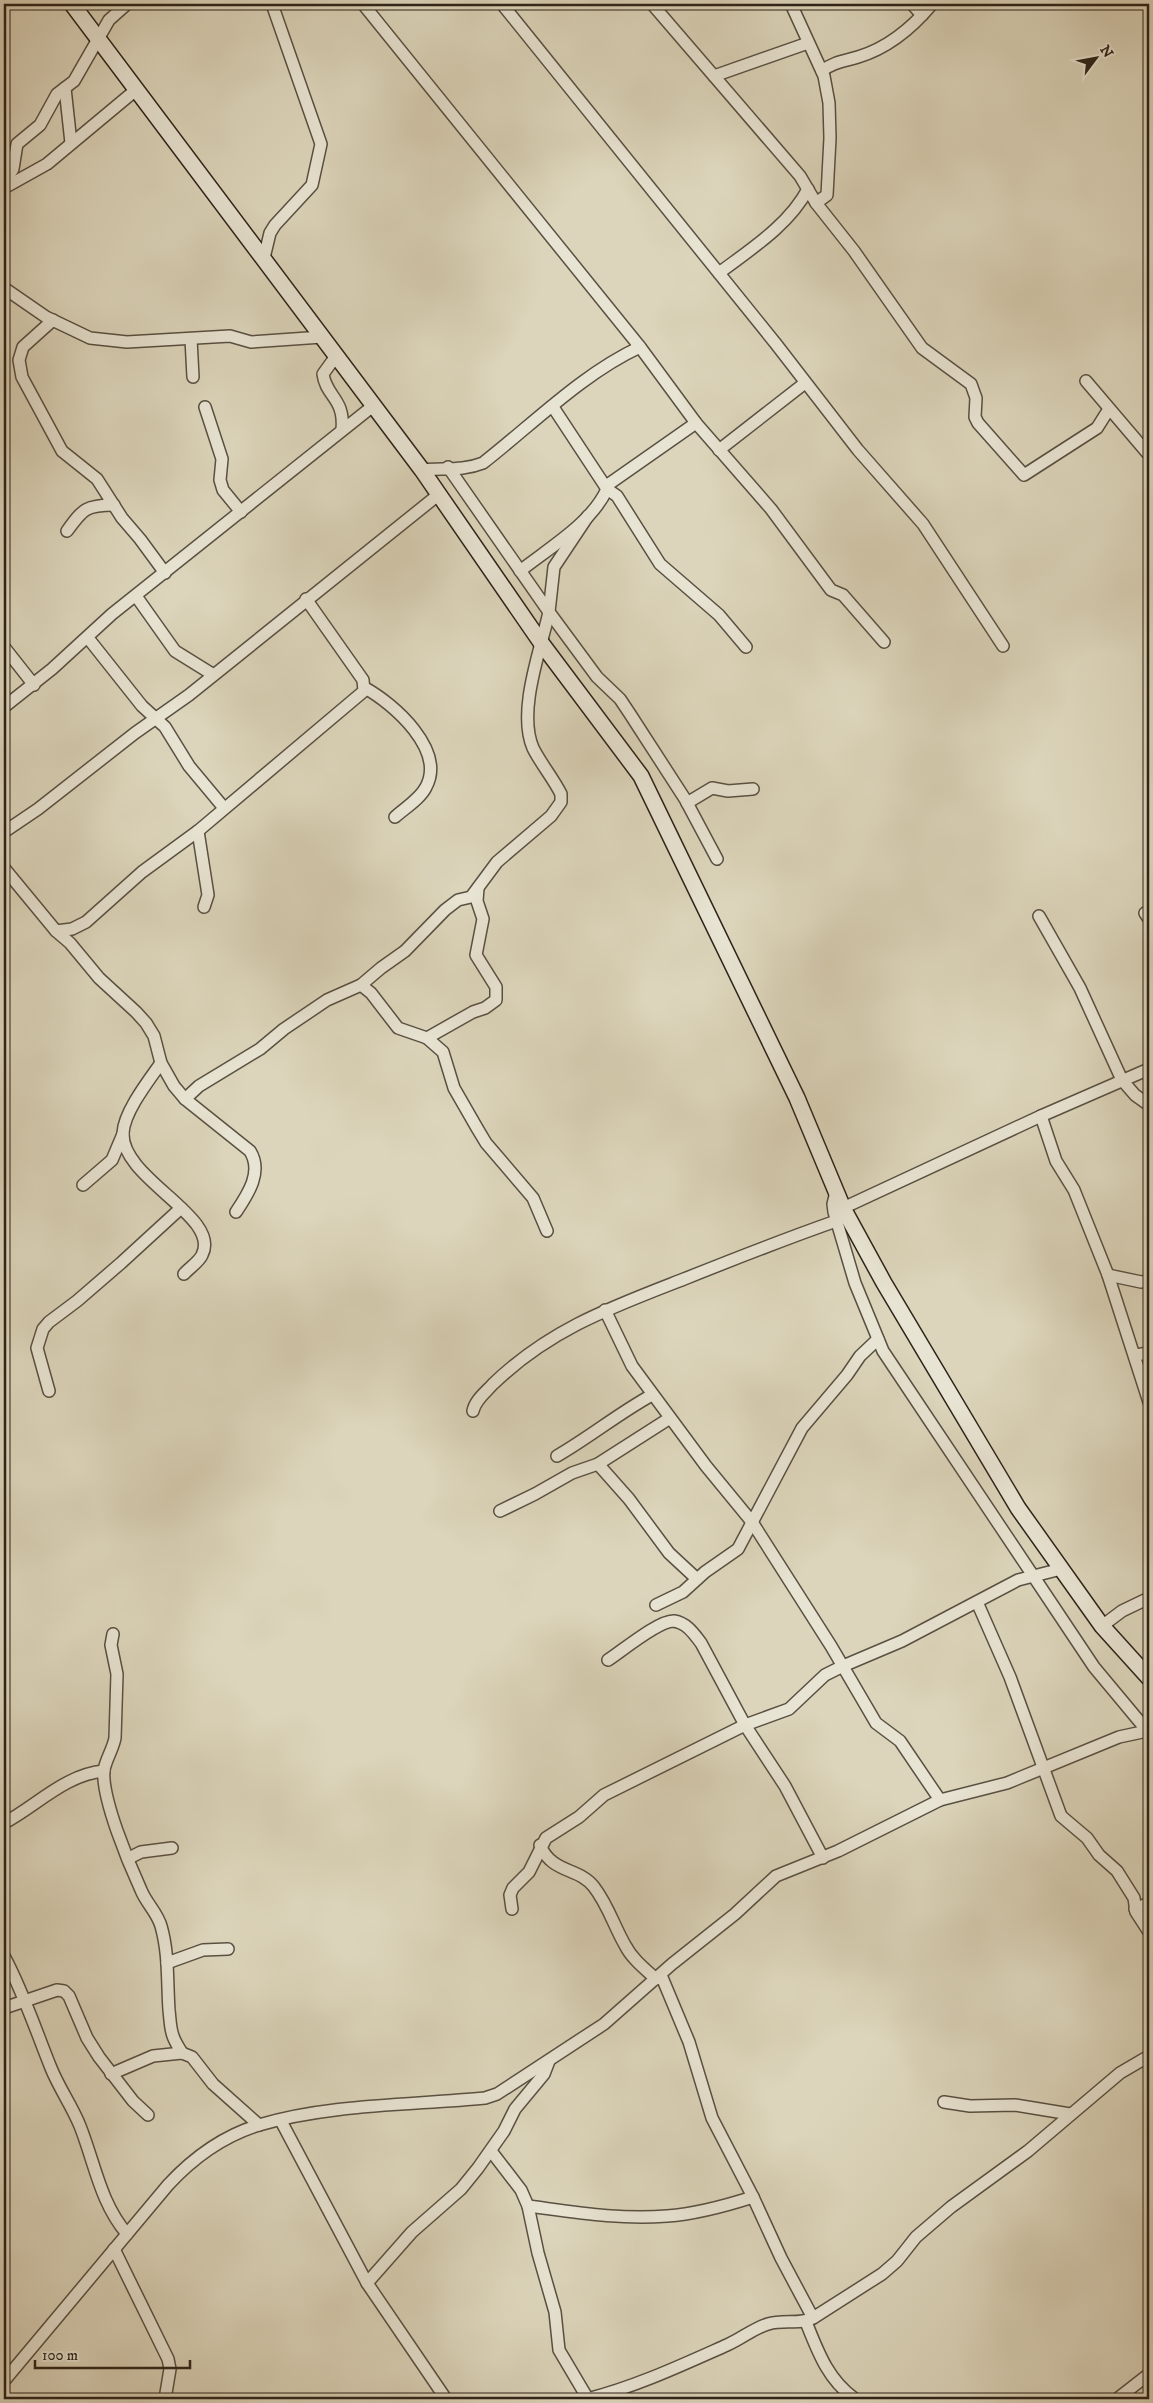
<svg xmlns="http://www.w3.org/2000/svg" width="1153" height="2403" font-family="'IM FELL DW Pica',serif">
  <rect width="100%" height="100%" fill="#dcd5bb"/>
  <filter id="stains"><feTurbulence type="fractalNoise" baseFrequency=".004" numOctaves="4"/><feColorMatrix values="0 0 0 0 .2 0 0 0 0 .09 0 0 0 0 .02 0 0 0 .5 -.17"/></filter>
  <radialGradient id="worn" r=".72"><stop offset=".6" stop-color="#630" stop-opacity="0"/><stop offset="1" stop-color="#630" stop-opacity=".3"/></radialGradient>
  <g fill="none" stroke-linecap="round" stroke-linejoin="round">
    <g stroke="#595042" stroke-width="14">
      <g id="street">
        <polyline points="363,4 640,347 696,423 771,509 831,590 843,595 884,642"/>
        <polyline points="502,4 776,344 858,450 923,524 1003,646"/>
        <polyline points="652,4 800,176 816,203 854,251 922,348 971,384 976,398 975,417 978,423 1024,475 1097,428 1109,409"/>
        <polyline points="791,4 824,76 829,103 830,138 827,195 816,203"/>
        <polyline points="912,4 922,15"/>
        <path d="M822 71C833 62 845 61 858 57 888 48 912 28 932 4"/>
        <polyline points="714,76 808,43"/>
        <polyline points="65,88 71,143"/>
        <polyline points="4,183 13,169 17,144 40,125 57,94 74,81 109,20 127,4"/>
        <polyline points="4,188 47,164 137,89"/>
        <polyline points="264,258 270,233 275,225 312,185 321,144 272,4"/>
        <path d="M719 273C751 249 789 225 808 189"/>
        <polyline points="4,288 46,317 90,338 127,342 230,336 251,342 322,337"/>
        <polyline points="53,320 23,347 19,360 22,377 62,451 97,479 122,518 140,539 165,573"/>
        <polyline points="191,339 193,377"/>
        <path d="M336 356 323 374C326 397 345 398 342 430"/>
        <polyline points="1086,381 1149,455"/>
        <polyline points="205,407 222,459 220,480 223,490 241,512"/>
        <polyline points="719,450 805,383"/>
        <path d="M422 470C444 468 463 471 483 463 533 424 582 374 640 347"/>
        <polyline points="606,486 696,423"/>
        <polyline points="607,489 617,496 660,564 719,615 746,647"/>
        <polyline points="588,516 554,567 549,612 597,677 620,699 630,714 685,799 717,859"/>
        <path d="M67 531C83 509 86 505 114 505"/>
        <path d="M520 571C549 548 592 523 607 489L553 407"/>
        <polyline points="136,596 175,651 212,674"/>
        <polyline points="88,638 142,706 165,727 189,766 224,808"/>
        <polyline points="4,647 34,685"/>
        <path d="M365 688C394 704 446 750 426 787 420 799 405 808 395 817"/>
        <polyline points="4,707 52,669 112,614 373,406"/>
        <polyline points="687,803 712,788 728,791 753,789"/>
        <polyline points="198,831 208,895 204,907"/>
        <polyline points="4,832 38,809 135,733 189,695 438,495"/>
        <path d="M4 868 56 931 70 943 99 978 136 1012 146 1023 154 1036 161 1063 174 1086 185 1099 250 1151C263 1172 248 1194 236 1212"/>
        <polyline points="1145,913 1149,919"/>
        <polyline points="1039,916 1080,988 1122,1080 1135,1095 1149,1105"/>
        <polyline points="56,931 72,929 86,922 142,872 198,831 364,691 363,680 306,599"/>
        <polyline points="361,985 371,993 398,1028 427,1038 443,1052 454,1088 477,1128 486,1143 533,1198 547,1231"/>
        <polyline points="427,1038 473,1012 485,1008 496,1000 496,987 476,955 483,919 477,901 478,888"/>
        <path d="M161 1063C149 1080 124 1112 123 1133 121 1179 222 1217 202 1255 199 1262 189 1268 184 1274"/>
        <path d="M185 1099 199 1086 260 1049 284 1029 327 1000 361 985 381 968 405 951 445 910 458 900 471 897 497 862 551 816 561 802V794C553 778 541 764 533 748 517 711 541 649 549 612L448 467"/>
        <polyline points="1041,1116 1056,1161 1074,1190 1108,1275 1149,1402"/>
        <polyline points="83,1185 112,1160 123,1134"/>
        <polyline points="836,1192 833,1204 834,1212 855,1283 883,1351 1094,1667 1149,1733"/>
        <polyline points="843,1208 1041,1116 1149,1069"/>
        <polyline points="1108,1275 1141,1282 1149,1281"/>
        <polyline points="605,1310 632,1366 706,1466 752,1522 831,1646 876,1723 900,1741 940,1800"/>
        <polyline points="1135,1355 1149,1353"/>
        <polyline points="49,1391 37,1348 43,1329 49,1322 77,1301 121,1263 181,1208"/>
        <path d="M473 1411C475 1400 486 1392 493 1384 550 1329 612 1307 684 1279 734 1259 785 1239 836 1221"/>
        <path d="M557 1456C590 1437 619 1413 652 1395"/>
        <polyline points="598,1464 629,1499 669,1553 697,1579"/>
        <polyline points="500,1511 535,1494 572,1473 598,1464 670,1418"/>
        <polyline points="977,1602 1010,1677 1061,1816 1087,1838 1099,1855 1117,1871 1134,1898 1136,1912 1149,1932"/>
        <polyline points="656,1605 683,1592 705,1572 738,1549 802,1428 847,1375 860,1356 878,1339"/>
        <polyline points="1102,1626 1122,1611 1149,1598"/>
        <path d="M113 1634 111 1645 117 1674 115 1738C113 1749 106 1759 104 1770 101 1797 129 1864 141 1890 146 1903 157 1912 161 1926 169 1954 167 1982 169 2010 170 2018 170 2028 173 2036 175 2042 179 2048 182 2053"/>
        <path d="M608 1660C622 1651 659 1620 674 1621 687 1623 694 1634 701 1643L745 1725 785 1786 823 1858"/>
        <path d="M4 1823C36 1806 66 1774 104 1771"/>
        <path d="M540 1845C552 1874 579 1867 594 1887 608 1905 614 1926 625 1945 632 1959 645 1969 656 1979"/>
        <polyline points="129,1858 141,1852 172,1848"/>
        <polyline points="512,1909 510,1895 513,1888 529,1872 546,1838 579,1817 604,1795 745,1725 789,1709 825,1675 843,1666 902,1641 1018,1580 1061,1569"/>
        <polyline points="1135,1909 1149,1903"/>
        <path d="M4 1956C23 1991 36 2031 51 2068 59 2088 72 2106 80 2126 95 2164 100 2202 127 2234"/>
        <polyline points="167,1963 203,1950 228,1949"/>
        <polyline points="661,1975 689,2042 712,2118 753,2197 781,2258 813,2318"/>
        <polyline points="4,2008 57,1990 64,1991 69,1996 87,2038 99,2057 133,2101 148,2115"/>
        <polyline points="111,2074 153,2056 182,2053 192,2057 213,2084 259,2125"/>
        <polyline points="944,2102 970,2106 1015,2105 1070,2114"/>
        <polyline points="281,2121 367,2283 446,2399"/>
        <polyline points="491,2151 521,2190 528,2206 538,2253 555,2312 559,2350 588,2399"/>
        <path d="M528 2206C574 2212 620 2220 667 2216 696 2214 725 2206 753 2197"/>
        <polyline points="114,2249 168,2359 170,2369 165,2399"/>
        <polyline points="367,2283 412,2232 461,2189 478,2168 504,2131 515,2109 544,2074 549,2061"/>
        <path d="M806 2322C818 2352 828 2380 855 2399"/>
        <path d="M4 2381 168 2185C193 2158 223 2136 259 2125 328 2104 413 2105 485 2098L497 2094 604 2024 672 1964 735 1914 776 1876 838 1851 940 1800 1007 1783 1119 1737 1147 1731"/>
        <path d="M587 2399C635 2387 682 2365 727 2345 741 2339 754 2328 768 2324 783 2319 800 2325 813 2318L882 2274 897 2261 916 2237 951 2207 1028 2151 1120 2073 1149 2056"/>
        <polyline points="1117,2399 1149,2374"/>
      </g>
    </g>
    <g stroke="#2d2319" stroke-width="18">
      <polyline id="secondary" points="72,4 422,470 542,644 641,776 797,1098 843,1208 884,1283 1018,1508 1102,1626 1149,1678"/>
    </g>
    <use href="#street" stroke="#e8e4d3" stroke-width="11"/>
    <use href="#secondary" stroke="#e8e4d3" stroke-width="15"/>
  </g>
  <rect width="1153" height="2403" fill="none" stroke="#dcd5bb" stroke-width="20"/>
  <rect x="5" y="5" width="1143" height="2393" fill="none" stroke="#2d2319" stroke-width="2.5"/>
  <rect x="10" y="10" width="1133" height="2383" fill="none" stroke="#2d2319"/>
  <g transform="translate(1096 58) rotate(58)" stroke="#e8e4d3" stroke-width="4" paint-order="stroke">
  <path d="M0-4L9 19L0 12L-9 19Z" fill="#2d2319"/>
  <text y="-8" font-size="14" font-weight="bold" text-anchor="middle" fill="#2d2319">N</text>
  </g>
  <path d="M35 2360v8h155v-8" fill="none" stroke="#2d2319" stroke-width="2.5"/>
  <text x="42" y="2360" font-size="15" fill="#2d2319" stroke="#e8e4d3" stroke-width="4" paint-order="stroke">100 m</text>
  <rect width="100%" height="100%" filter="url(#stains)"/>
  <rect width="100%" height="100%" fill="url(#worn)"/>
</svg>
